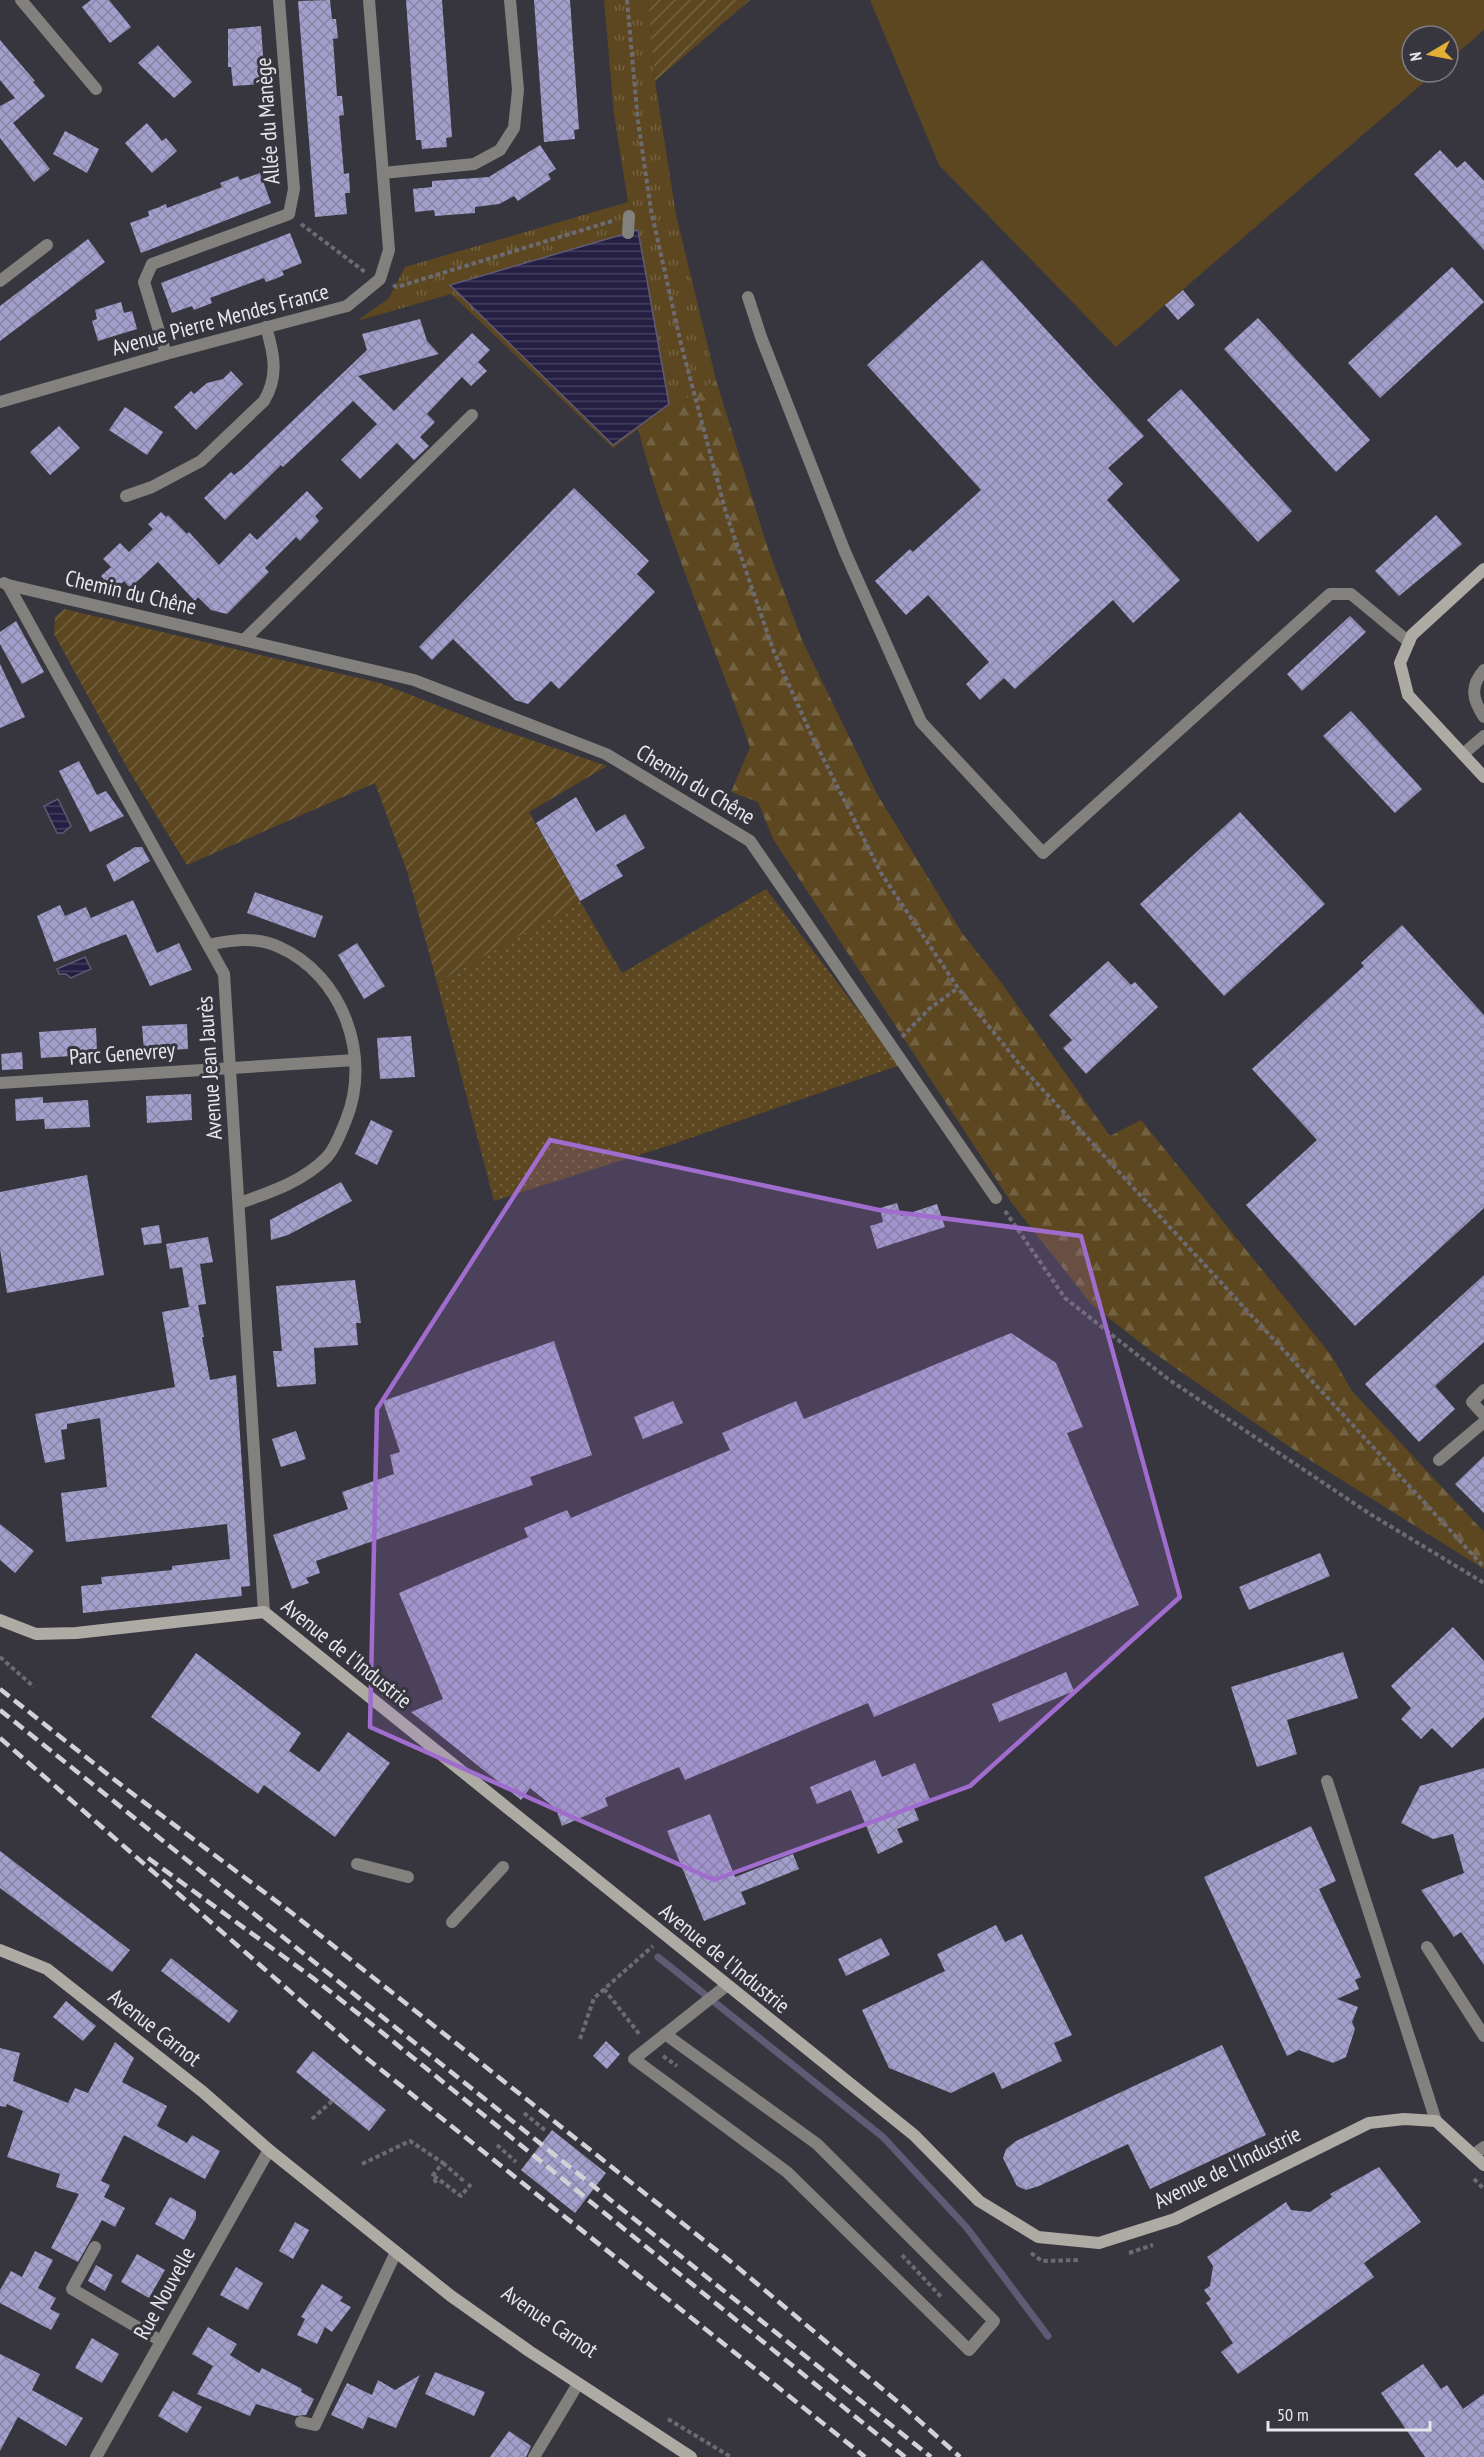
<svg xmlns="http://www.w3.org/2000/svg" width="1484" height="2457" font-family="'PT Sans Narrow',sans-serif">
  <defs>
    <pattern id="grass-dots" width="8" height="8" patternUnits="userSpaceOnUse" patternTransform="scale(1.5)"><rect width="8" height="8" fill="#5c4720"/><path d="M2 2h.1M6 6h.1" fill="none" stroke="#736241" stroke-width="1.8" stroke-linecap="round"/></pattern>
    <pattern id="forest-firs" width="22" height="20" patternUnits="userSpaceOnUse" patternTransform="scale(1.5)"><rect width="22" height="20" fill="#5c4720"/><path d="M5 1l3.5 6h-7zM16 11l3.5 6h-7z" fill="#736241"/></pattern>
    <pattern id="park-tufts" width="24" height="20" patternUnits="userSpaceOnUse" patternTransform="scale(1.5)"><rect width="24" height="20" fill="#5c4720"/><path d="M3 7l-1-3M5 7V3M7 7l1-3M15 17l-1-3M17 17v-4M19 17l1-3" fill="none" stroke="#736241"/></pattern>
    <pattern id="garden-furrows" width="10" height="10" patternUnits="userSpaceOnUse" patternTransform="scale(1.5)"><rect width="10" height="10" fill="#5c4720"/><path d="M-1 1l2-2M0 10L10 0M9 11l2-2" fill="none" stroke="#736241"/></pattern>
    <pattern id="water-rules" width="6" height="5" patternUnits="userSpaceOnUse" patternTransform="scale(1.5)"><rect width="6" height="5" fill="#251f43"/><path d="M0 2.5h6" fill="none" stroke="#45405e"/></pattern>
    <pattern id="building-cross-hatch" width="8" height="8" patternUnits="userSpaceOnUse" patternTransform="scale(1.5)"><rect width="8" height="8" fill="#a39fcd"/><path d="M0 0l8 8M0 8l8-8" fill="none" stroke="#8784a4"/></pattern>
  </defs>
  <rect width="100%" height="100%" fill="#37363f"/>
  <polygon fill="url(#grass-dots)" points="766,889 900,1065 670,1145 494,1201 437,983 580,901 622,973"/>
  <path fill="url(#forest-firs)" d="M716 380 768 549 802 640 877 794 962 933 1000 981 1110 1136 1141 1120 1331 1355 1352 1391 1484 1532V1569L1297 1452 1151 1351 1091 1304 1011 1202 773 839 758 802 731 792 750 747C713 641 667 538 638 429Z"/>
  <polygon fill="url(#park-tufts)" points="604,0 648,0 655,81 676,215 716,380 638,429 613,448 451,294 357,321 389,298 405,267 628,202 614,114"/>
  <g fill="url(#garden-furrows)">
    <polygon points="648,0 750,0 655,81"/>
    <polygon points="64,609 380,683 485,724 607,766 529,812 580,901 437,983 407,871 375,783 187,865 129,771 54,634 55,617"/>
  </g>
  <polygon fill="#5c4720" points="870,0 1484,0 1484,30 1448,61 1448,36 1412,36 1412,72 1436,72 1116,347 939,165"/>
  <g fill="url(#water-rules)" stroke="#5f5b75" stroke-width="1.5">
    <polygon points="638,230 669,404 613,445 450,285"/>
    <polygon points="58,799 71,826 63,833 57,833 44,806"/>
    <polygon points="85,957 91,969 71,978 66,974 59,974 57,969"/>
  </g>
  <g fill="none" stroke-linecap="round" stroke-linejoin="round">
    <polyline stroke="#5f5b75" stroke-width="7" points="658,1957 883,2137 967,2228 1048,2336"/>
  </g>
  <g fill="url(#building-cross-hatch)">
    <polygon points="91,0 109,0 131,27 110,43 82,7"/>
    <polygon points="330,0 332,19 336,19 337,29 338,38 333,39 337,96 342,96 344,115 339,116 344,174 349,173 350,193 345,193 347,214 315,217 298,1"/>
    <polygon points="406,0 442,0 452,137 446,138 447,147 422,149 421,140 416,140"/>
    <polygon points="534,0 570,0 579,129 574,130 575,139 544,142"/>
    <polygon points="261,26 265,84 233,86 231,67 228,67 228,29"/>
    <polygon points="0,40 35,81 33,82 45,96 13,123 50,169 34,182 0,138 0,106 15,98 0,80"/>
    <polygon points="158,45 192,82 174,98 138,63"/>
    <polygon points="147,123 162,141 166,138 177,151 152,173 125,143"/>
    <polygon points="65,131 99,149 87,173 53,154"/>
    <polygon points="540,145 556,169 548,174 551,179 518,201 514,196 499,204 475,207 475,213 435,216 434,210 415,212 413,189 432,187 432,181 489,177"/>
    <polygon points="1440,150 1457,168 1465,161 1484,181 1484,250 1414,174"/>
    <polygon points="260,173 271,203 141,253 130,223 149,216 148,211 157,208 166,204 167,208 222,187 220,183 238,176 240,180"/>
    <polygon points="290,233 302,263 282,271 284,275 275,279 266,282 264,278 210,298 212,303 194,310 192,306 172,313 161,283"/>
    <polygon points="88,239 105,262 0,341 0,306"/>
    <polygon points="982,260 1144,436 1108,468 1123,484 1107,500 1180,580 1133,623 1113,600 1015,689 1004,678 980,700 966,684 989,662 928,595 906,615 875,581 910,549 913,552 981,490 867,365"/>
    <polygon points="1452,267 1484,302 1380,398 1348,363"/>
    <polygon points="1183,290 1195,305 1178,320 1165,305"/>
    <polygon points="121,302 124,313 132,311 137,329 98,341 92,321 97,319 95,310"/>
    <polygon points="1258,318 1370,440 1336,472 1224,349"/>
    <polygon points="420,319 427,341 439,354 358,376 394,411 472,333 490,350 478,362 487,371 471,386 462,377 427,414 435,422 420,437 429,446 414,460 397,443 360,479 341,460 377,424 353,401 283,467 281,465 225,520 204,498 231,472 234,475 242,469 367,350 362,334"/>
    <polygon points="231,371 243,384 196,430 174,407 191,391 194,394 207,383 223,379"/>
    <polygon points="1181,389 1292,511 1258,542 1147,420"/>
    <polygon points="125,407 163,432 147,455 109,430"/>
    <polygon points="59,426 80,448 50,475 30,452"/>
    <polygon points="574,488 649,561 637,574 655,592 559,689 551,681 528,704 515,700 453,639 432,660 419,647"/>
    <polygon points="307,491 323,508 315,516 319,521 300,541 296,537 265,568 269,572 227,614 211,610 198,597 195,601 158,562 130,588 124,581 114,590 101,576 111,567 103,559 120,543 129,552 153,529 148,524 161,512 166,517 168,515 187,534 189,532 219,565 250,533 257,540"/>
    <polygon points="1436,515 1462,544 1399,596 1375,571"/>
    <polygon points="1350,616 1366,632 1302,691 1287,674"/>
    <polygon points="16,621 44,672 22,684 0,644 0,632"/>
    <polygon points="0,664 25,717 0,728"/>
    <polygon points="1351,711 1422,789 1395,813 1323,736"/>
    <polygon points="79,761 97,795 106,791 124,816 90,832 59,771"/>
    <polygon points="576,797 596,832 625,814 645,848 616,865 623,876 580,901 536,823"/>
    <polygon points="1240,812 1325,904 1224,996 1140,904"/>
    <polygon points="135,847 142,847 150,861 114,882 106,865"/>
    <polygon points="255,892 323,916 315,938 247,913"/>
    <polygon points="133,900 157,953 179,943 192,970 150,986 126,934 54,962 37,916 60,905 65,916 86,907 91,918"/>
    <polygon points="1402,925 1484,1015 1484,1208 1355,1326 1246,1205 1317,1140 1252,1069 1364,966 1361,963"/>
    <polygon points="357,943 385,986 364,999 338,955"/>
    <polygon points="1108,961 1131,985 1135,982 1158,1007 1086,1074 1063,1048 1072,1040 1049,1015"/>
    <polygon points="187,1024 188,1049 144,1051 142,1026"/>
    <polygon points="96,1028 97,1052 85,1053 85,1055 41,1058 39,1032"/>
    <polygon points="411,1036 415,1077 380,1079 377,1038"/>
    <polygon points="22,1052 23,1069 2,1070 1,1054"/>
    <polygon points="191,1094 192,1120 147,1123 146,1096"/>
    <polygon points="43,1097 43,1103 88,1100 90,1127 45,1129 44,1119 16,1121 15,1099"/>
    <polygon points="371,1120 393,1131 377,1165 355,1154"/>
    <polygon points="87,1175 104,1275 7,1293 0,1249 0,1192"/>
    <polygon points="341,1182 352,1201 288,1235 271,1240 270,1220"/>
    <polygon points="897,1203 901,1216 937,1204 945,1227 877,1249 870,1226 883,1222 880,1208"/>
    <polygon points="159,1225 162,1243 144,1245 141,1228"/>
    <polygon points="208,1237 213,1262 200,1264 206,1304 198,1305 204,1337 202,1337 210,1380 236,1375 250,1586 241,1587 242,1596 83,1613 81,1586 102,1584 101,1577 172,1570 172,1566 230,1559 227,1524 66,1542 61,1493 107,1487 100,1418 67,1424 67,1429 61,1430 65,1459 45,1463 35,1414 175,1387 162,1312 189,1307 182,1267 170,1269 166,1244"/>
    <polygon points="1484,1275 1484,1342 1435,1386 1455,1409 1419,1442 1365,1384"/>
    <polygon points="355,1280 361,1323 356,1323 358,1345 314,1348 316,1384 277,1387 273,1351 282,1351 276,1286"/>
    <polygon points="1011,1333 1056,1363 1083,1427 1067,1433 1139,1605 874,1717 868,1703 685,1780 679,1767 605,1798 608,1806 562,1826 556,1809 530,1788 521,1800 411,1712 443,1699 399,1593 528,1537 524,1528 567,1510 571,1518 730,1450 722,1433 796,1401 804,1419"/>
    <polygon points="554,1341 592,1455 530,1477 533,1485 316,1561 320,1573 306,1578 309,1583 292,1589 273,1535 348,1509 342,1492 394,1474 390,1455 400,1452 383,1401"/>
    <polygon points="673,1401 683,1423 643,1439 634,1417"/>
    <polygon points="296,1431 306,1459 281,1467 272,1439"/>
    <polygon points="1484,1456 1484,1513 1455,1484"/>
    <polygon points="0,1524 34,1551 15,1573 0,1560"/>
    <polygon points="1320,1553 1330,1576 1249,1610 1239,1587"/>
    <polygon points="1453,1627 1484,1661 1484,1717 1452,1748 1432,1728 1421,1739 1401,1719 1411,1708 1391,1686"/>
    <polygon points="1343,1652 1358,1698 1287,1720 1297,1754 1257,1767 1231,1687"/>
    <polygon points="196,1653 301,1733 289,1751 319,1772 348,1732 390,1763 335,1837 264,1785 258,1794 151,1717"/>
    <polygon points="1066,1672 1074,1691 999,1722 992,1704"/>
    <polygon points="875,1760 882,1777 915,1763 931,1802 914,1808 919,1820 897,1829 903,1842 878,1854 851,1790 817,1804 810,1787"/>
    <polygon points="1484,1768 1484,1965 1461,1932 1454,1937 1421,1890 1464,1873 1453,1834 1433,1839 1401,1823 1420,1786"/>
    <polygon points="710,1814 735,1877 793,1854 799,1869 741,1892 746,1904 704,1921 667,1831"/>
    <polygon points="1311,1826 1336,1881 1319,1889 1361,1977 1355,1980 1359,1989 1337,1999 1358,2007 1352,2022 1355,2029 1346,2057 1333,2063 1299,2050 1287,2056 1204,1877"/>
    <polygon points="0,1851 130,1950 112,1972 0,1888"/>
    <polygon points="996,1925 1005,1942 1022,1934 1072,2035 1054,2043 1062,2061 1002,2089 994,2072 951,2093 889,2068 862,2010 945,1971 937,1954"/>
    <polygon points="881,1938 890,1955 846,1976 838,1959"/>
    <polygon points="171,1958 238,2011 229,2023 161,1971"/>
    <polygon points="66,2001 96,2026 83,2041 53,2017"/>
    <polygon points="606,2041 620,2054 607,2069 593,2056"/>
    <polygon points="115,2042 134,2058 122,2082 167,2106 157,2126 187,2143 192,2135 220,2151 205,2179 124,2135 101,2181 110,2185 104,2197 125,2208 115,2227 102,2220 78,2262 51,2248 79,2194 56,2187 60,2174 7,2157 23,2111 7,2104 6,2107 0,2106 0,2048 20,2053 13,2081 68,2103 75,2088 88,2093"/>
    <polygon points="1222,2045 1266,2135 1150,2189 1128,2144 1039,2186 1026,2190 1017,2186 1003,2158 1006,2149 1016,2141"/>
    <polygon points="313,2051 386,2110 369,2131 296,2072"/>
    <polygon points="552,2130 606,2173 575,2213 521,2170"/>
    <polygon points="1379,2167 1421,2222 1364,2263 1374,2277 1238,2374 1221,2352 1233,2343 1206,2303 1211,2299 1204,2290 1210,2286 1213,2266 1207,2257 1286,2202 1291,2210 1310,2212 1332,2197 1330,2194"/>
    <polygon points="170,2197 196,2211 196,2218 184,2240 155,2224"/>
    <polygon points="295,2222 309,2230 293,2259 279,2251"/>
    <polygon points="35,2251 53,2260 38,2288 56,2298 50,2309 60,2314 51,2330 0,2303 0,2290 11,2271 22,2277"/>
    <polygon points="137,2254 165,2270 149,2298 121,2282"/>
    <polygon points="96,2265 113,2275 105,2291 88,2281"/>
    <polygon points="236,2267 263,2283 248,2310 220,2295"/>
    <polygon points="322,2284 343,2297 340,2301 351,2307 332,2332 325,2327 317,2344 297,2335 305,2319 301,2317"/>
    <polygon points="208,2327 237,2344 230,2355 259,2373 262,2368 302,2389 301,2392 314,2399 306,2415 295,2416 256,2404 250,2416 197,2394 213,2366 192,2354"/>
    <polygon points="92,2338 119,2354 102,2383 75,2368"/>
    <polygon points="0,2354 40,2374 32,2390 83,2418 66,2446 18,2417 0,2451"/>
    <polygon points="1423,2364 1441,2389 1447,2385 1463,2409 1484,2394 1484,2457 1425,2457 1381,2393"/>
    <polygon points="435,2372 485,2392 474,2416 425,2394"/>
    <polygon points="420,2375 396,2428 368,2417 363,2429 331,2415 347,2383 372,2395 378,2380 395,2390"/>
    <polygon points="173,2391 202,2407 187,2433 158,2416"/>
    <polygon points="509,2431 531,2446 526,2457 490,2457"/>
  </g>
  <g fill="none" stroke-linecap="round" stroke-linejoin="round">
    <g stroke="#6c6b73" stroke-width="4" stroke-dasharray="4.5 3" stroke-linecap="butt">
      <polyline points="627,0 638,121 651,210 681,344 726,513 774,652 812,736 881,873 958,988 1020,1065 1484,1567"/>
      <polyline points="301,224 365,272"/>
      <polyline points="393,285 397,287 612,221"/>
      <polyline points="902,1037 929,1009 958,988"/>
      <polyline points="1005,1211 1065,1298 1168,1379 1370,1514 1484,1583"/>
      <polyline points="0,1657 34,1687"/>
      <polyline points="604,1989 640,2035"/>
      <polyline points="580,2039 594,1998 653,1946"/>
      <polyline points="663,2056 677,2066"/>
      <polyline points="524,2113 546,2131"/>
      <polyline points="312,2119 332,2101"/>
      <polyline points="497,2145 516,2162"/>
      <polyline points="443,2163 465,2182"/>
      <polyline points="362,2164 410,2141 443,2163 433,2175 437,2185"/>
      <polyline points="434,2176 461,2196 471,2184"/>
      <polyline points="1474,2179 1484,2189"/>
      <polyline points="1031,2253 1042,2261 1080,2260"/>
      <polyline points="1129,2253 1153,2245"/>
      <polyline points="902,2255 942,2298"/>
      <polyline points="668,2419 731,2457"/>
    </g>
    <g stroke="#83817d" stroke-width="12">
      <polyline points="628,233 629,216"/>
      <polyline points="748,297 761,337 845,552 921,722 1043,853 1330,594 1351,594 1409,642"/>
      <polyline points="244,640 472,415"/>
      <path d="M1484 670C1469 687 1473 700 1484 717"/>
      <polyline points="1463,754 1484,736"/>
      <polyline points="1484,1390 1472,1402 1484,1415"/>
      <polyline points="1439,1460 1484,1422"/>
      <polyline points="1327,1781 1436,2121"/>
      <polyline points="357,1864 408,1877"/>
      <polyline points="452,1922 503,1867"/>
      <polyline points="1427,1947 1484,2036"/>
      <polyline points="665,2034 817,2144 994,2321 969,2350 787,2172 634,2059 726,1986"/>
      <polyline points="1473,2155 1484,2147"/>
      <polyline points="95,2247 72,2289 161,2341"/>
      <polyline points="301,2422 315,2425 396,2252"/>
      <polyline points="534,2457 578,2384"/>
    </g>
    <g stroke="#83817d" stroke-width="12">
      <polyline points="21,0 96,89"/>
      <polyline points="383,173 474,164 500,150 514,128 518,90 510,0"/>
      <polyline points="0,281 47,245"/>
      <polyline points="166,354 144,282 152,264 289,214 294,189 279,0"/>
      <polyline points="0,402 166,354 347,306 380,279 389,250 369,0"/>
      <path d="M126 496 152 487 201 461 264 401C279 376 274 354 266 327"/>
      <polyline points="4,583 8,585 224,974 264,1612"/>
      <polyline points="8,585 414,680 606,754 750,841 996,1198"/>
      <path d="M208 945C231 940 256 936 279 947 343 975 372 1057 346 1120 341 1132 336 1147 327 1157 304 1181 271 1192 240 1203"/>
      <polyline points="0,1083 355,1060"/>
      <polyline points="96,2457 269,2150"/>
    </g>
    <g stroke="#aeaaa4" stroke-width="12">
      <polyline points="1484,569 1412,635 1400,663 1408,695 1484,777"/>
      <polyline points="0,1620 36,1634 76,1633 264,1612 914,2135 979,2201 1038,2237 1099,2243 1175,2219 1369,2123 1404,2119 1436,2121 1484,2165"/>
      <polyline points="0,1950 47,1969 203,2092 269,2150 451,2296 529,2351 691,2457"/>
    </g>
    <g stroke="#d1d1d6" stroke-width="4.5" stroke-dasharray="12 6" stroke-linecap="butt">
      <polyline points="0,1689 125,1788 292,1913 730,2261 905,2408 960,2457"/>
      <polyline points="0,1710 931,2457"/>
      <polyline points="0,1738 364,2056 865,2457"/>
      <polyline points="148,1858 313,1978 379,2030 905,2457"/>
    </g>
  </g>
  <path fill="#a06dce" fill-opacity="0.2" stroke="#a06dce" stroke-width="4.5" stroke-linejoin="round" d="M550 1140 879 1210 1081 1236 1180 1597 970 1786 714 1880 370 1727 377 1409Z"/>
  <g text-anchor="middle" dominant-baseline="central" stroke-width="6" stroke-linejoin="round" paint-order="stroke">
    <g font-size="22" fill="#e6e6eb" stroke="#37363f">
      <text transform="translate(267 121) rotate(-94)">Allée du Manège</text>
      <text transform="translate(220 319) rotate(-15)">Avenue Pierre Mendes France</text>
      <text transform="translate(131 592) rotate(13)">Chemin du Chêne</text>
      <text transform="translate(696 784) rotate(31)">Chemin du Chêne</text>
      <text transform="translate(122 1053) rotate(-4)">Parc Genevrey</text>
      <text transform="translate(209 1068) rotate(-94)">Avenue Jean Jaurès</text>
      <text transform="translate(347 1653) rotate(39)">Avenue de l'Industrie</text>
      <text transform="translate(725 1958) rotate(39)">Avenue de l'Industrie</text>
      <text transform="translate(155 2027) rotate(38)">Avenue Carnot</text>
      <text transform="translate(1227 2167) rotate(-26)">Avenue de l'Industrie</text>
      <text transform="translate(164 2293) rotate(-61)">Rue Nouvelle</text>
      <text transform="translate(550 2321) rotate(34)">Avenue Carnot</text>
    </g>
  </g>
  <g transform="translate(1430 54) rotate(260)"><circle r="28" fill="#37363f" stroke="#7d7c84" stroke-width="1.5"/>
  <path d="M0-4.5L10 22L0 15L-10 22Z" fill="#e4ad35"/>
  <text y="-9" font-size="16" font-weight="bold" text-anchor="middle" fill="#e6e6eb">N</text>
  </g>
  <path d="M1268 2421v9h162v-9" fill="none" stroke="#e6e6eb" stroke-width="3"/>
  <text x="1277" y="2421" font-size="18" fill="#e6e6eb" stroke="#37363f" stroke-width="4.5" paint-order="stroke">50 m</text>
</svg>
